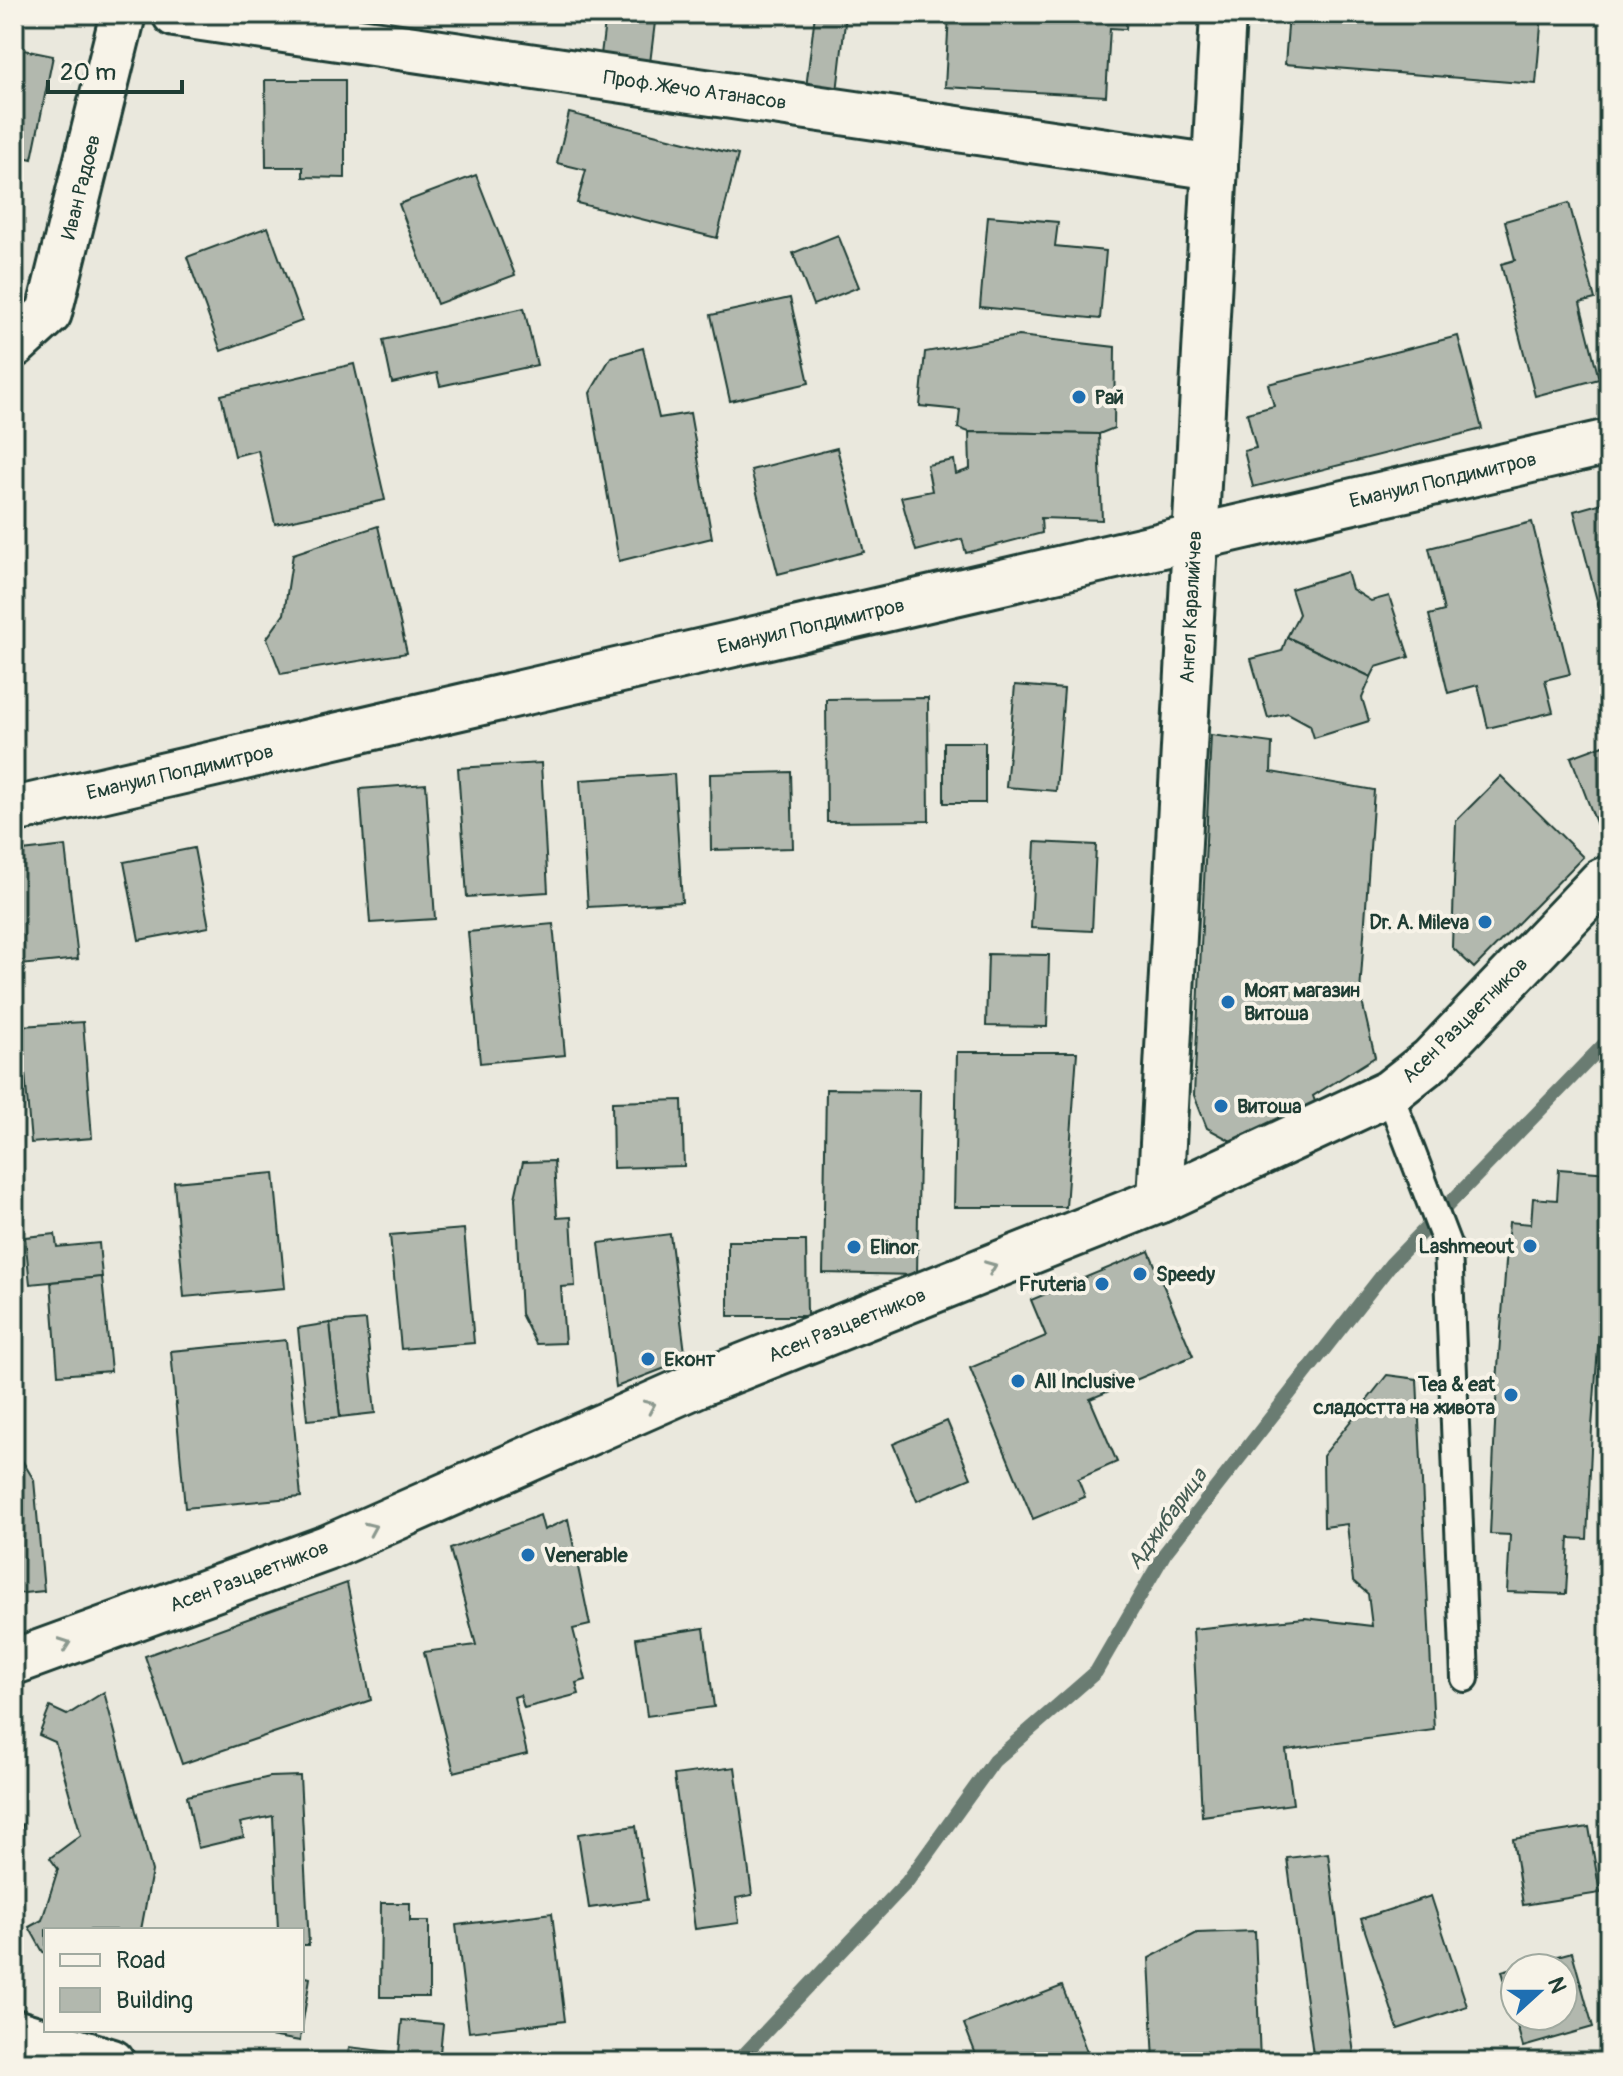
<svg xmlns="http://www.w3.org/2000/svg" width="1623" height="2076" font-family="Pangolin,sans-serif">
  <rect width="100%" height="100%" fill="#eae8dd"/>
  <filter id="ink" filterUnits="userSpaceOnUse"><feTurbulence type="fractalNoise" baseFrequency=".0125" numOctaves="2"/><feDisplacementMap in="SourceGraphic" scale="16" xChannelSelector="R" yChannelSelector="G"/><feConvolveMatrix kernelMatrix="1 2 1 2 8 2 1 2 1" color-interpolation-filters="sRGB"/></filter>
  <g filter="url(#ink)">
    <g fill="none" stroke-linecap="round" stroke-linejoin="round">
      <polyline stroke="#6a7c72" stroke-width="14" points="737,2062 907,1882 994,1761 1096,1672 1165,1553 1391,1264 1609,1039"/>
    </g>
    <g fill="#b2b8ae" stroke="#1f3d34" stroke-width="2" fill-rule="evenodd">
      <polygon points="606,14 656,14 650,63 601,55"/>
      <polygon points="815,14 846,14 837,92 806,88"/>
      <polygon points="949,14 1023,17 1023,14 1127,14 1126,29 1110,28 1106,96 945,87"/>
      <polygon points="1289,14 1542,14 1536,84 1285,64"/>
      <polygon points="14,48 53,56 32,159 14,155"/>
      <polygon points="265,80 345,80 345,178 303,177 303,167 266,167"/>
      <polygon points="569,113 738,155 717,238 577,203 586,170 557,163"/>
      <polygon points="476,175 515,275 437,304 399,204"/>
      <polygon points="1569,203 1595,299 1580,303 1599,379 1535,396 1501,264 1515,260 1505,221"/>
      <polygon points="988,216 1058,222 1055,246 1106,251 1100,319 980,307"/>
      <polygon points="268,227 302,321 221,351 187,257"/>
      <polygon points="838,235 859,287 813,305 793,253"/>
      <polygon points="790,298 809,383 730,401 711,315"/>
      <polygon points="524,308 537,365 440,386 437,373 392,383 383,340"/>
      <polygon points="1019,336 1115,347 1114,428 1099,434 969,432 958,428 960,410 920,406 925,352"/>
      <polygon points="1458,336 1482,429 1253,487 1244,451 1256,448 1247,413 1274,406 1268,384"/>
      <polygon points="643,348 659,418 690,413 712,538 619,561 590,393 611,357"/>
      <polygon points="354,364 385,500 275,524 258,450 235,456 221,395"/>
      <polygon points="969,432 1099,434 1102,520 1041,518 1042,533 966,553 962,539 916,551 901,497 932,491 927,465 954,460 956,474 970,469"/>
      <polygon points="837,448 864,552 778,574 751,470"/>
      <polygon points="1609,501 1609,618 1602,620 1574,511"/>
      <polygon points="1532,522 1570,674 1545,680 1553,712 1488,728 1478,685 1448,693 1429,615 1444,611 1429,548"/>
      <polygon points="378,526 407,653 281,674 267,638 284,614 293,554"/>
      <polygon points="1347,572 1352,589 1371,601 1389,596 1409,657 1376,667 1371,677 1287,637 1299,614 1291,589"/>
      <polygon points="1287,637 1371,677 1362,698 1369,721 1314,738 1310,725 1288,713 1268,718 1251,659 1282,651"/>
      <polygon points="1015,685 1064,689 1056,791 1006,787"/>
      <polygon points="928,698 929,821 827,822 826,699"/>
      <polygon points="1211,735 1272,743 1271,772 1374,790 1360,993 1375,1057 1313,1096 1317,1107 1231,1141 1207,1128 1194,1095"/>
      <rect x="944" y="742" width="41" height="61"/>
      <polygon points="1609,743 1609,857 1571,757"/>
      <polygon points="541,763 548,892 467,897 458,768"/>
      <polygon points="791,772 793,848 711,850 710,774"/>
      <polygon points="674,774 682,902 588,907 580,780"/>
      <polygon points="1501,776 1583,857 1474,968 1452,947 1456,821"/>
      <polygon points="426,784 435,919 370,923 360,789"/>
      <polygon points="1035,842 1096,845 1092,931 1031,928"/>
      <polygon points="65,846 78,959 20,965 14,916 14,852"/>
      <polygon points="194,848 209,927 139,940 124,862"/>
      <polygon points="553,924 565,1055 480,1063 468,932"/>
      <polygon points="988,954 1049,955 1047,1027 986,1026"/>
      <polygon points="83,1022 92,1138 31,1143 21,1026"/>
      <polygon points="957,1052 1077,1052 1066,1207 954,1207"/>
      <polygon points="826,1089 920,1090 917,1275 823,1273"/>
      <polygon points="682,1100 684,1166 613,1168 612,1102"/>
      <polygon points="554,1161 557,1218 571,1217 575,1286 561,1287 565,1343 536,1344 521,1314 515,1198 523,1162"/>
      <polygon points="1559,1169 1609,1173 1609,1200 1592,1427 1587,1539 1569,1538 1566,1594 1507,1592 1510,1535 1490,1534 1497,1381 1509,1222 1531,1224 1533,1198 1557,1200"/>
      <polygon points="274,1173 285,1288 184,1297 174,1182"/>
      <polygon points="464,1229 474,1343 401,1349 390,1235"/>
      <polygon points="55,1234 57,1247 99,1243 102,1277 30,1284 25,1237"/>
      <polygon points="670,1234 686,1360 616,1387 599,1243"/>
      <polygon points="728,1241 806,1241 807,1316 728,1316"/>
      <polygon points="1149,1251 1193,1356 1090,1399 1117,1462 1078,1479 1085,1497 1033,1519 970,1368 1046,1336 1031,1300"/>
      <polygon points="14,1266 19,1372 14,1373"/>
      <polygon points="102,1277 111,1371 58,1375 51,1282"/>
      <polygon points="366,1320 375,1413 340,1417 330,1323"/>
      <polygon points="330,1323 340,1417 307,1420 298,1328"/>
      <polygon points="286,1340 301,1497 185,1508 171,1351"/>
      <polygon points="1387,1375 1417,1379 1434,1730 1286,1750 1293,1804 1202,1816 1193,1629 1305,1618 1372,1626 1368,1594 1353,1581 1347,1524 1324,1527 1323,1456"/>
      <polygon points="947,1421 971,1478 917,1501 893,1444"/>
      <polygon points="14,1447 34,1480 44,1591 14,1594"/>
      <polygon points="540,1515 544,1530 568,1519 590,1625 573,1629 586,1680 576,1683 579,1694 524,1708 520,1695 514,1697 527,1754 454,1772 424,1652 476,1645 450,1549"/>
      <polygon points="347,1583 371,1700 182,1764 145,1656"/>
      <polygon points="704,1628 714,1707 647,1716 636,1638"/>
      <polygon points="104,1692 152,1871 141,1930 46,1930 46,1953 43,1952 29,1927 42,1920 58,1869 50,1858 81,1835 55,1742 39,1735 50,1707 67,1715"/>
      <polygon points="735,1767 752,1895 736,1898 739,1923 695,1929 674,1775"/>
      <polygon points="300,1776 309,1945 302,1945 302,1930 278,1930 273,1816 240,1823 244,1837 198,1848 187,1796 270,1777"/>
      <polygon points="14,1822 23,1825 14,1857"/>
      <polygon points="636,1826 647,1900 589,1908 578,1834"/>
      <polygon points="1589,1827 1600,1893 1523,1905 1513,1839"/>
      <polygon points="1328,1853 1355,2062 1314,2062 1287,1858"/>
      <polygon points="1431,1896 1467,2006 1398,2029 1361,1919"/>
      <polygon points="381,1903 410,1903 410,1921 429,1921 429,1997 380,1997"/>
      <polygon points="552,1913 565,2021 469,2032 456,1925"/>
      <polygon points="1255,1931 1260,2062 1154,2062 1149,1958 1197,1933"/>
      <path d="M1572 1952 1593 2027 1523 2047 1502 1971ZM1515 1968H1563V2016H1515Z"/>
      <polygon points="302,1976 310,1978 302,2027"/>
      <polygon points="1062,1986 1090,2060 1085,2062 979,2062 964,2024"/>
      <polygon points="402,2020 443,2024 439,2062 347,2062 349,2047 399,2053"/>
      <polygon points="235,2030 301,2030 300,2041"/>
    </g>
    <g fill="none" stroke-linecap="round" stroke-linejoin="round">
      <g stroke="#1f3d34" stroke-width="32">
        <polyline id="service" points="1389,1093 1448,1247 1465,1678"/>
      </g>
      <g stroke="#1f3d34" stroke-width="50">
        <g id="minor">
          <polyline points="175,14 1215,167"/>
          <polyline points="14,345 49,313 123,14"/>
          <polyline points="14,810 1609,442"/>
          <polyline points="1160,1200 1223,14"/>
          <polyline points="14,1662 327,1548 701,1383 1160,1200 1389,1093 1431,1060 1602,881 1609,878"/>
        </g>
      </g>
      <g stroke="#1f3d34" stroke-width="50">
        <polyline id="secondary" points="14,2032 112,2062"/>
      </g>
      <use href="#service" stroke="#f7f3e8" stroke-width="26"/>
      <use href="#minor" stroke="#f7f3e8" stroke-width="44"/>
      <use href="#secondary" stroke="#f7f3e8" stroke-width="44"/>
    </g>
    <defs><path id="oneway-chevron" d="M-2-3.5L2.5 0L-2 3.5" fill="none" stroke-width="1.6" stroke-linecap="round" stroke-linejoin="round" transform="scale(2)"/></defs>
    <g stroke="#8b988e">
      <use href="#oneway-chevron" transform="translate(991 1267) rotate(-22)"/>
      <use href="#oneway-chevron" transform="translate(650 1406) rotate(-24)"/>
      <use href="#oneway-chevron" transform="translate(371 1528) rotate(-24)"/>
      <use href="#oneway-chevron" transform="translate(65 1644) rotate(-20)"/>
    </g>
  </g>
  <g fill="#1f6fb2" stroke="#f7f3e8" stroke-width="3">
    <circle cx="1079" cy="397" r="8"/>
    <circle cx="1485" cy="922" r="8"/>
    <circle cx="1228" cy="1002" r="8"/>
    <circle cx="1221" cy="1106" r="8"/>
    <circle cx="1530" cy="1246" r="8"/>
    <circle cx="854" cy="1247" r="8"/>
    <circle cx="1140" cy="1274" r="8"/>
    <circle cx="1102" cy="1284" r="8"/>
    <circle cx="648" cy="1359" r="8"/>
    <circle cx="1018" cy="1381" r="8"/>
    <circle cx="1511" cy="1395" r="8"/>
    <circle cx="528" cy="1555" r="8"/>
  </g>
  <g text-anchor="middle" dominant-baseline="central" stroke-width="8" stroke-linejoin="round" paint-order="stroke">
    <g font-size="20" fill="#1f3d34" stroke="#f7f3e8">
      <text transform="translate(695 90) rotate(8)">Проф. Жечо Атанасов</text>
      <text transform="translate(81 187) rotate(-76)">Иван Радоев</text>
      <text transform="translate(1443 480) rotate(-13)">Емануил Попдимитров</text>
      <text transform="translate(1191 607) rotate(-87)">Ангел Каралийчев</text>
      <text transform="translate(811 626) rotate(-13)">Емануил Попдимитров</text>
      <text transform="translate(180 772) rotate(-13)">Емануил Попдимитров</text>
      <text transform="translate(1465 1020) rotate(-45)">Асен Разцветников</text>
      <text transform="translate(847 1325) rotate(-22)">Асен Разцветников</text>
      <text transform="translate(249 1576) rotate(-21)">Асен Разцветников</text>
    </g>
    <g font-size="20" font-weight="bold" fill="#1f3d34" stroke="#f7f3e8" text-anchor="start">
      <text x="1095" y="397">Рай</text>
      <text x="1469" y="922" text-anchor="end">Dr. A. Mileva</text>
      <text x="1244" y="990">Моят магазин<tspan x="1244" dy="23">Витоша</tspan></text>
      <text x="1237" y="1106">Витоша</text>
      <text x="1514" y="1246" text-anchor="end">Lashmeout</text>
      <text x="870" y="1247">Elinor</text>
      <text x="1156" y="1274">Speedy</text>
      <text x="1086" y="1284" text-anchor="end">Fruteria</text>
      <text x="664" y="1359">Еконт</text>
      <text x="1034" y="1381">All Inclusive</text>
      <text x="1495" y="1384" text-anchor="end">Tea &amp; eat<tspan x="1495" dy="23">сладостта на живота</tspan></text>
      <text x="544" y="1555">Venerable</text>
    </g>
    <g font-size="22" font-style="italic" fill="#445c53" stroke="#f7f3e8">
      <text transform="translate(1167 1519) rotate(-54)">Аджибарица</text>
    </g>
  </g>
  <rect width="1623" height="2076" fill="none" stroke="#f7f3e8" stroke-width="48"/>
  <rect x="24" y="24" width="1575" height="2028" fill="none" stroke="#1f3d34" stroke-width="3" filter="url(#ink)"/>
  <rect x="44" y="1928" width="260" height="104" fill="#f7f3e8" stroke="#a1aaa0" stroke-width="2"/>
  <rect x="60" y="1954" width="40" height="12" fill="#f7f3e8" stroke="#a1aaa0" stroke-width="2"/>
  <text x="116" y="1968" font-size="24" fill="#1f3d34">Road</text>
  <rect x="60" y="1988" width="40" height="24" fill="#b2b8ae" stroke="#a1aaa0" stroke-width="2"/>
  <text x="116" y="2008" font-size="24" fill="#1f3d34">Building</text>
  <g transform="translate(1539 1992) rotate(69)"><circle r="38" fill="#f7f3e8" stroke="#a1aaa0" stroke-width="2"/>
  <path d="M0-6L14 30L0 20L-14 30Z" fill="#1f6fb2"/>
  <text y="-12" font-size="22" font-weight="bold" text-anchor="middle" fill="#1f3d34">N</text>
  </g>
  <path d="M48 80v12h134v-12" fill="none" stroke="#1f3d34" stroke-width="4"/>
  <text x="60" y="80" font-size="24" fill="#1f3d34" stroke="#f7f3e8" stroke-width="6" paint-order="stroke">20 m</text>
</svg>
